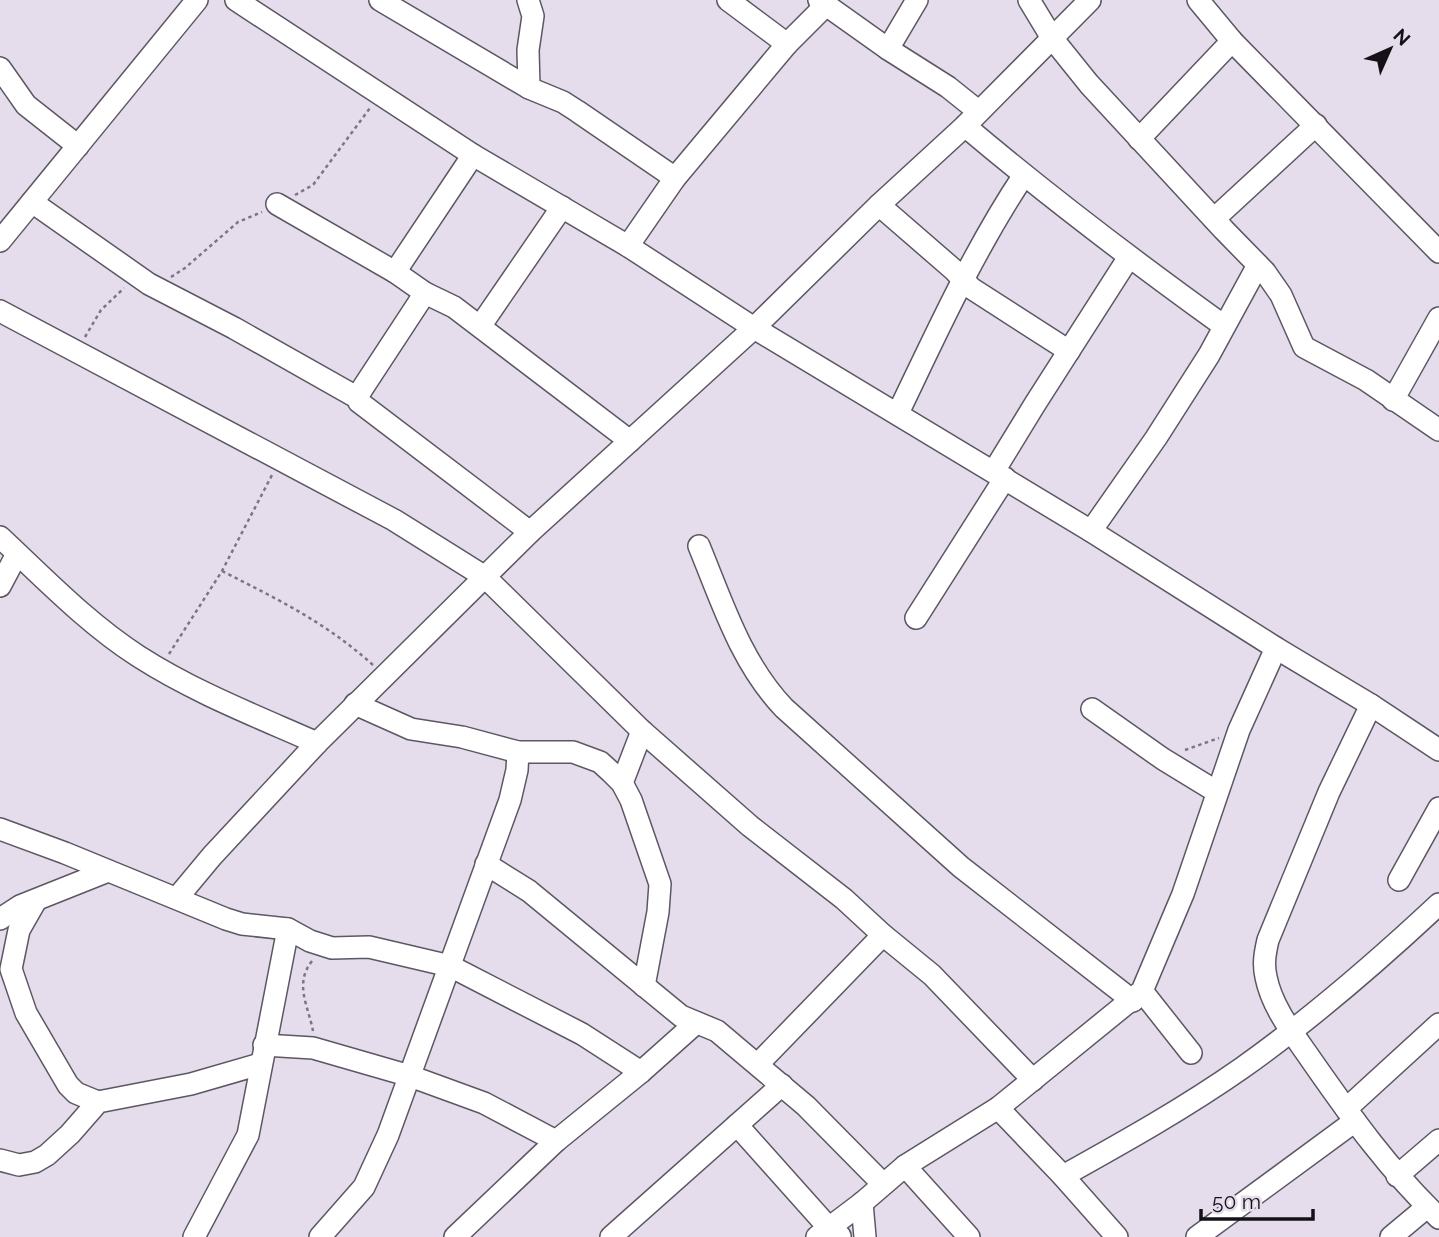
<svg xmlns="http://www.w3.org/2000/svg" width="1439" height="1237" font-family="Raleway,sans-serif">
  <rect width="100%" height="100%" fill="#e5ddeb"/>
  <g fill="none" stroke-linecap="round" stroke-linejoin="round">
    <g stroke="#5d5663" stroke-width="24">
      <g id="minor">
        <polyline points="236,0 473,155 628,246 754,328 1091,531 1276,648 1371,705 1439,750"/>
        <polyline points="380,0 529,88"/>
        <polyline points="528,0 533,16 528,50 529,88 563,102 577,111 675,178"/>
        <polyline points="819,0 888,49 948,87 978,111"/>
        <polyline points="1029,0 1052,38 1089,84 1224,230 1265,272 1281,295 1304,347 1366,380 1439,430"/>
        <polyline points="1198,0 1232,41 1439,252"/>
        <polyline points="787,44 826,5"/>
        <polyline points="888,49 917,0"/>
        <polyline points="0,68 26,105 78,146"/>
        <path d="M965 126C1048 196 1135 262 1224 326"/>
        <polyline points="1139,139 1232,41"/>
        <polyline points="32,202 149,284 234,328 358,398"/>
        <polyline points="277,204 395,272 425,293 454,307 630,441"/>
        <polyline points="879,205 954,270 971,288 1069,351"/>
        <polyline points="1214,219 1316,125"/>
        <polyline points="0,241 197,0"/>
        <polyline points="628,246 675,178 787,44 728,0"/>
        <polyline points="395,272 473,155"/>
        <polyline points="425,293 364,386 359,394 359,402 530,532"/>
        <polyline points="0,311 394,520 485,577 642,731 750,826 844,899 883,935 932,975 1033,1080"/>
        <polyline points="481,325 562,207"/>
        <polyline points="1393,400 1439,318"/>
        <path d="M898 413C937 332 974 250 1024 175"/>
        <polyline points="994,471 1035,404 1129,257"/>
        <polyline points="1091,531 1156,438 1209,355 1258,265"/>
        <path d="M0 537C44 578 87 623 138 656 194 692 256 716 317 743"/>
        <path d="M699 546C722 602 741 663 784 708L961 867 1133 1001"/>
        <polyline points="0,586 17,554"/>
        <polyline points="916,618 1005,478"/>
        <polyline points="355,704 411,729 462,737 518,752 573,752 600,762 611,772 622,783 631,800 660,884 658,912 644,986"/>
        <path d="M1371 705 1329 792 1268 940C1265 953 1263 964 1266 977 1272 1008 1295 1036 1312 1061 1351 1117 1390 1171 1439 1218"/>
        <polyline points="1092,709 1163,759 1217,792"/>
        <polyline points="622,783 642,731"/>
        <polyline points="0,829 65,853 226,919 242,924 288,929 310,941 332,948 369,947 450,966 582,1034 641,1072"/>
        <polyline points="486,864 529,891 681,1016 717,1031 806,1106 883,1184"/>
        <polyline points="1399,880 1439,808"/>
        <polyline points="177,898 212,856 317,743 530,532 754,328 879,205 965,126 1090,0"/>
        <polyline points="35,902 19,930 11,969 26,1013 68,1085 76,1093 98,1102"/>
        <polyline points="0,919 20,906 108,871"/>
        <polyline points="1142,991 1191,1053"/>
        <polyline points="264,1045 313,1048 410,1076 484,1103 556,1141"/>
        <polyline points="758,1064 883,935"/>
        <polyline points="998,1108 1063,1176 1117,1237"/>
        <polyline points="1346,1109 1439,1024"/>
        <polyline points="737,1125 829,1228 840,1236"/>
        <polyline points="0,1160 19,1165 35,1162 47,1155 70,1134 98,1102 191,1084 260,1064"/>
        <polyline points="905,1166 969,1237"/>
        <path d="M1063 1176C1124 1142 1185 1108 1242 1068 1311 1019 1377 962 1439 904"/>
        <polyline points="1397,1176 1439,1140"/>
        <polyline points="862,1203 865,1237"/>
        <polyline points="194,1237 248,1135 288,929"/>
        <polyline points="320,1237 364,1187 388,1135 510,800 517,770 518,752"/>
        <polyline points="455,1237 556,1141 641,1072 696,1023"/>
        <polyline points="611,1237 782,1085"/>
        <polyline points="817,1237 862,1203 905,1166 998,1108 1142,991 1183,894 1239,730 1276,648"/>
        <polyline points="1197,1237 1355,1121"/>
        <polyline points="1391,1237 1427,1207"/>
      </g>
    </g>
    <g stroke="#7c7680" stroke-width="2.5" stroke-dasharray="3.5 3.5" stroke-linecap="butt">
      <polyline points="295,195 313,185 370,108"/>
      <polyline points="171,277 185,268 238,222 262,212"/>
      <polyline points="85,337 101,310 124,288"/>
      <path d="M222 571C279 600 325 622 373 665"/>
      <polyline points="169,654 222,571 272,475"/>
      <polyline points="1185,750 1219,738"/>
      <path d="M312 961C294 984 308 1005 313 1031"/>
    </g>
    <use href="#minor" stroke="#fff" stroke-width="21"/>
  </g>
  <g transform="translate(1390 49) rotate(45)" stroke="#e5ddeb" stroke-width="5" paint-order="stroke">
  <path d="M0-5L12 26L0 18L-12 26Z" fill="#151217"/>
  <text y="-10" font-size="19" font-weight="bold" text-anchor="middle" fill="#151217">N</text>
  </g>
  <path d="M1201 1209v10h112v-10" fill="none" stroke="#151217" stroke-width="3.5"/>
  <text x="1212" y="1209" font-size="21" fill="#151217" stroke="#e5ddeb" stroke-width="5" paint-order="stroke">50 m</text>
</svg>
